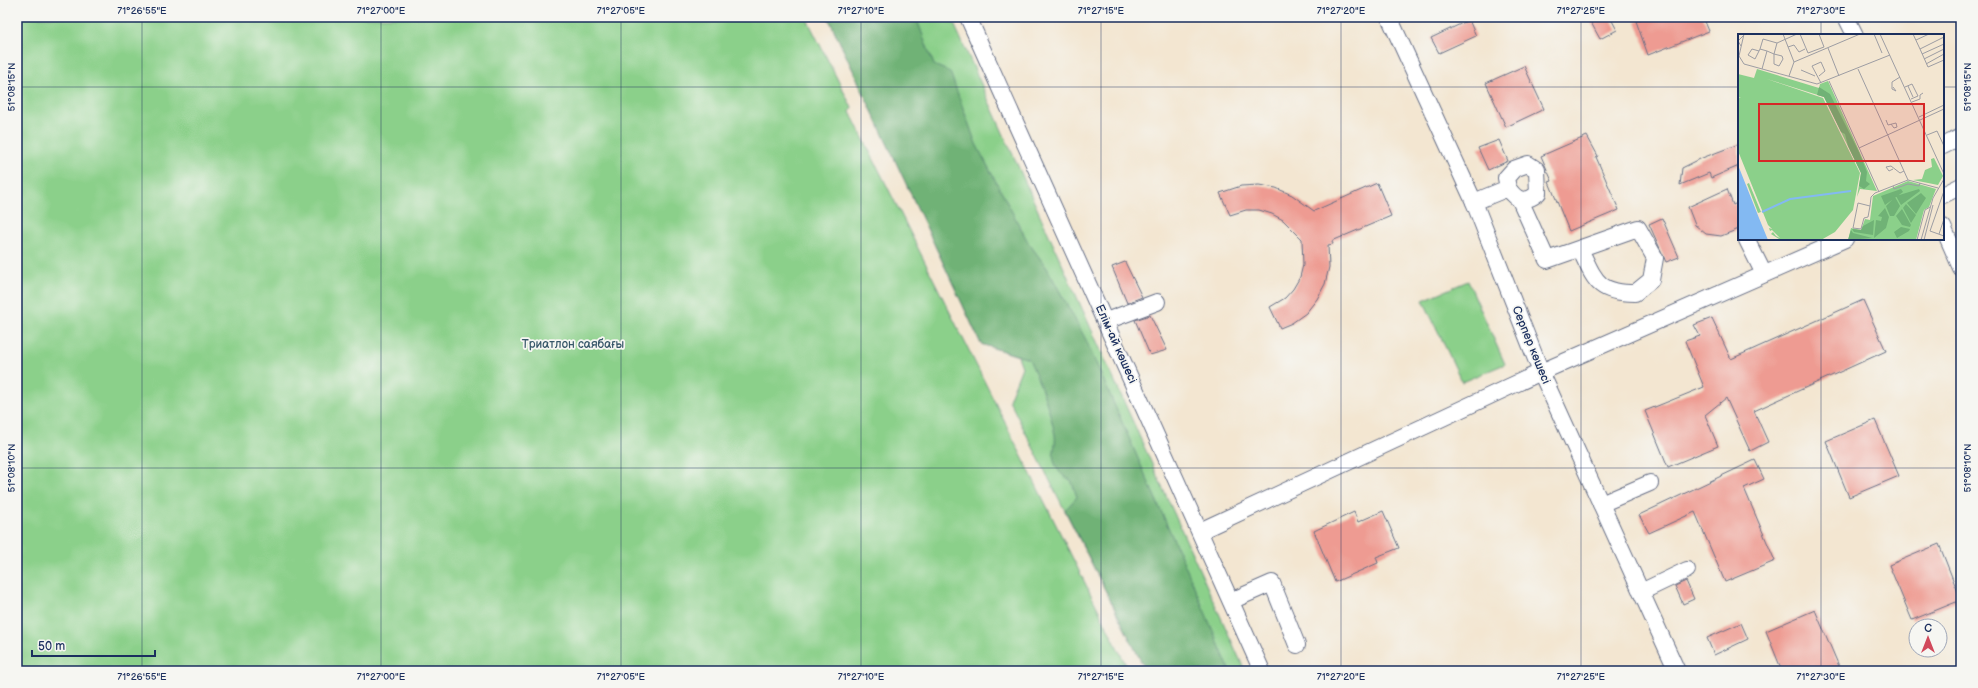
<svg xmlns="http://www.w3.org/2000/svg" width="1978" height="688" font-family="'Balsamiq Sans',sans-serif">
  <rect width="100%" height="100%" fill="#f6f6f2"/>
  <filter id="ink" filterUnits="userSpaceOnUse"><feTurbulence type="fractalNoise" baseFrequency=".025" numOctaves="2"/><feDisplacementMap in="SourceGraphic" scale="8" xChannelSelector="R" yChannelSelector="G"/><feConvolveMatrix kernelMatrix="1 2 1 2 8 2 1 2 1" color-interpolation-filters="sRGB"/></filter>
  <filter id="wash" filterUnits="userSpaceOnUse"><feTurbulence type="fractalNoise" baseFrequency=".012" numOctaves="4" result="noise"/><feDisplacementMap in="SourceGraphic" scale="16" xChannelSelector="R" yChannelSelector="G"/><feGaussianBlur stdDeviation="0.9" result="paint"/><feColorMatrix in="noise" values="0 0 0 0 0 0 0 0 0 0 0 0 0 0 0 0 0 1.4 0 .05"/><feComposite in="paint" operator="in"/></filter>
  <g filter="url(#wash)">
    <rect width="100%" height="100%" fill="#f3e6d1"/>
    <g fill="#8bd08a" stroke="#538074">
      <polygon points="17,17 806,17 852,108 850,112 1129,671 17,671"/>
      <polygon points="828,17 951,17 1245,671 1146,671 1009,400 1022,367 1018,356 981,344"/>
      <polygon points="1468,281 1505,364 1462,382 1423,300"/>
    </g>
    <path fill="#70b276" stroke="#46706a" d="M828 17H916L934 65 950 72 976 144 1028 242 1047 268 1085 338 1191 579 1230 671H1146L1065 510 1077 497 1071 480C1064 477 1059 473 1056 466 1050 455 1057 445 1055 435 1050 409 1040 383 1029 359L981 344Z"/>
    <g id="blocks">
      <g fill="#ee9b92">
        <polygon points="1588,17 1610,17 1617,30 1600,39"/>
        <polygon points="1646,17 1703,17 1709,31 1648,55 1636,21"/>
        <polygon points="1469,20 1476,36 1439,53 1431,38"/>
        <polygon points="1524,66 1544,109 1506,127 1486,83"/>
        <polygon points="1587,136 1598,156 1596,157 1619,210 1569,231 1549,182 1552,181 1541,156"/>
        <polygon points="1499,140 1508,161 1488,170 1478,148"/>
        <polygon points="1739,144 1739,166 1711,178 1709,173 1680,185 1682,168 1702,158"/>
        <polygon points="1377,183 1391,216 1332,241 1333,244 1328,245 1329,267 1325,284 1317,299 1306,313 1292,323 1280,328 1270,307 1285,298 1293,289 1300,277 1303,265 1302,239 1283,220 1272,214 1259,210 1246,210 1230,215 1220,193 1241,186 1259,185 1276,188 1292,195 1314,211"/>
        <polygon points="1727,189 1733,205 1739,202 1739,229 1721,236 1706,234 1695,225 1688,207"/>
        <polygon points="1662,218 1679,257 1666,262 1649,224"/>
        <polygon points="1125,262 1142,297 1127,303 1112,267"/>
        <polygon points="1863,300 1886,351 1754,411 1768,442 1750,451 1726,398 1705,415 1718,446 1668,467 1645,411 1704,387 1685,341 1700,336 1694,325 1712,318 1731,359"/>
        <polygon points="1150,315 1167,350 1150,355 1135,320"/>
        <polygon points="1875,420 1899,476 1849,497 1826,441"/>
        <polygon points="1755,460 1764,479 1744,488 1775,561 1725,582 1695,512 1649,533 1639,515"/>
        <polygon points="1383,511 1399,548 1376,557 1378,563 1335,582 1314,531 1354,512 1358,522"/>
        <polygon points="1939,544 1961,600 1912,620 1889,565"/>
        <polygon points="1686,581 1694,599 1683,604 1675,586"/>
        <polygon points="1815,610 1841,671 1782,671 1766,631"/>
        <polygon points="1741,623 1748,639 1714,655 1707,638"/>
      </g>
    </g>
  </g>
  <g filter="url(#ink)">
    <use href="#blocks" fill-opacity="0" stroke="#676f86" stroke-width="1"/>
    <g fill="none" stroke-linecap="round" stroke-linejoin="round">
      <g stroke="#676f86" stroke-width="18">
        <g id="minor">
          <polyline points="968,17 1262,671"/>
          <polyline points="1389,17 1474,202 1541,372 1677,671"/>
          <polyline points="1846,17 1855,35"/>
          <polyline points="1943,146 1961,137"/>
          <polyline points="1943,195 1961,186"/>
          <path d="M1520 200 1547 260 1638 228 1655 258 1651 280 1635 293C1597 293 1595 280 1580 249"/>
          <path d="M1474 202 1508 188 1506 178 1514 169 1528 164 1537 170 1538 193C1525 204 1517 201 1508 188"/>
          <polyline points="1943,227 1961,268"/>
          <polyline points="1747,240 1764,274"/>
          <polyline points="1106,321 1157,302"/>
          <polyline points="1601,504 1650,483"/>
          <polyline points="1200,531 1541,372 1845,239"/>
          <polyline points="1641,592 1687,570"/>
          <polyline points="1231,601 1272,583 1297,645"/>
        </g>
      </g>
      <use href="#minor" stroke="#fff" stroke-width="16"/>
    </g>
  </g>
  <path fill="none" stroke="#1b2f5e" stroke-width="1" stroke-opacity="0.45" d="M142 17V671M381 17V671M621 17V671M861 17V671M1101 17V671M1341 17V671M1581 17V671M1821 17V35M17 87H1739M1943 87H1961M1821 239V671M17 468H1961"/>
  <g text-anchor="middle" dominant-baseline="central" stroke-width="3.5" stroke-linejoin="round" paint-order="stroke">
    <g font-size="12" fill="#375769" stroke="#f6f6f2">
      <text x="573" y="344">Триатлон саябағы</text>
    </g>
    <g font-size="12" fill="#1b2f5e" stroke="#f6f6f2">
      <text transform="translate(1116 344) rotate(66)">Елім-ай көшесі</text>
      <text transform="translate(1531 345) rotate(68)">Серпер көшесі</text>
    </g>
  </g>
  <g transform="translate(1738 34)">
    <rect width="206" height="206" fill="#f3e6d1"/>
    <path d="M19 35 81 54 82 50 90 47 139 157 122 155 119 163 123 139 86 63 29 45 85 64 122 139 115 176 97 198 83 206H45L41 205 33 200 35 198 38 202 42 204 34 196 32 197 31 194 34 195 30 191 0 117V64L3 63H0V40L16 44ZM196 124 205 142 200 151 175 146 184 145 187 136 194 133 193 125ZM170 147 198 155 191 173 186 176 178 206H110L113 194 123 196 127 185 132 186 135 162ZM11 149 23 178 20 179 9 150Z" fill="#8bd08a"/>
    <path d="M81 53 92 60 121 118 129 138 128 147 132 150 126 155 121 152 123 139 110 112 107 100 103 98 86 63 79 61ZM163 155 165 158 147 171 143 162ZM181 155 182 157 163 171 158 162ZM183 159 188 164 178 180 169 169ZM157 163 162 172 156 182H152L148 172ZM168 170 178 181 173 189 165 174ZM147 174 151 183 148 194 136 204 138 186 143 187 144 183 140 182ZM164 175 173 191 172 193 164 191 158 182ZM136 186 135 201 116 198 114 195 123 196 125 192ZM163 193 172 195 171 197 159 204 156 198ZM113 196 115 199 134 204 110 206Z" fill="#70b276"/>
    <path d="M0 131 21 184 30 206 0 205Z" fill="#83b9f2"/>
    <path fill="none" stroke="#83b9f2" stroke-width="2" d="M24 178 52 165 113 157"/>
    <path fill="none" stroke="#9d9da3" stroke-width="1" d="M6 0 1 22 6 30 79 50 152 21M45 0 56 28 51 42M62 0 70 19 86 13 81 0M136 0 144 19M142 0 206 140M175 0 182 15M206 3 182 15 190 33 206 26M178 6 191 0M3 12 0 7 6 1M50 13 56 11 61 18 67 15M90 14 101 42M22 15 25 5 39 9M21 17 14 15 10 21 17 25 22 15 29 17M36 20 44 22 45 25 41 32 36 30ZM184 20 206 10M186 25 206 15M56 28 122 0M188 30 206 20M24 35 29 17 36 20 39 9 59 0M120 35 170 146M63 36 77 42M81 42 87 37 83 28 74 32 83 49M91 47 141 158M170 52 175 63M155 53 158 57 154 55V48L162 43M167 53 174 50 180 62 173 65M174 68 182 65V61L185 59M181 83 206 71M148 86 150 91 158 89 159 93 156 94 153 90M189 101 199 97 206 112M121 114 206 75M155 135 151 137 148 133 153 132 162 139 166 137M155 152 156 155 170 150 181 152 182 149M132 172 120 169 115 194 123 195 126 184 130 183 132 172 133 163 137 159 170 146 200 154M192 197 206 157M192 197 206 202M201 200 206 185M179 206 187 176 192 173M183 206 195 164 206 145M186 206 195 171"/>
    <path fill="#d62828" fill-opacity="0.15" stroke="#d62828" stroke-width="2" d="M21 70H186V127H21Z"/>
    <rect width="206" height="206" fill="none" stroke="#1b2f5e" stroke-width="2"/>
  </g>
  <rect width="1978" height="688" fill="none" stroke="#f6f6f2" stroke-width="44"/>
  <g transform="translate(1928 638)"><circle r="19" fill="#f6f6f2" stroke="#9ea6b7"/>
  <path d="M0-3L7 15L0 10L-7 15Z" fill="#d1495b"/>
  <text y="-6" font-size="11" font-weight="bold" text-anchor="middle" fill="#1b2f5e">С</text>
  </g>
  <path d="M32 650v6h123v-6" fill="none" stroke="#1b2f5e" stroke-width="2"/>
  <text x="38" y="650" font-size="12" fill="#1b2f5e" stroke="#f6f6f2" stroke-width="3" paint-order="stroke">50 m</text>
  <rect x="22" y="22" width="1934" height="644" fill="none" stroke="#1b2f5e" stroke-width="1.5"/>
  <g font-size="10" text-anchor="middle" fill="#1b2f5e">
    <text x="142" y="14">71°26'55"E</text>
    <text x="381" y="14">71°27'00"E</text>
    <text x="621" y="14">71°27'05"E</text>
    <text x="861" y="14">71°27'10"E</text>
    <text x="1101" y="14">71°27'15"E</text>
    <text x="1341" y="14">71°27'20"E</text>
    <text x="1581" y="14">71°27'25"E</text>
    <text x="1821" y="14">71°27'30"E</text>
    <text transform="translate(11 87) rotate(-90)" y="4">51°08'15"N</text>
    <text transform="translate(1967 87) rotate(-90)" y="4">51°08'15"N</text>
    <text transform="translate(11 468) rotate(-90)" y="4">51°08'10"N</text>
    <text transform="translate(1967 468) rotate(-90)" y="4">51°08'10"N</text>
    <text x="142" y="680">71°26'55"E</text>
    <text x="381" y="680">71°27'00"E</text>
    <text x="621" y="680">71°27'05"E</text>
    <text x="861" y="680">71°27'10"E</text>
    <text x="1101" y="680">71°27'15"E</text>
    <text x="1341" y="680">71°27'20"E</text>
    <text x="1581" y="680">71°27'25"E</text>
    <text x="1821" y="680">71°27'30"E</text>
  </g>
</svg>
